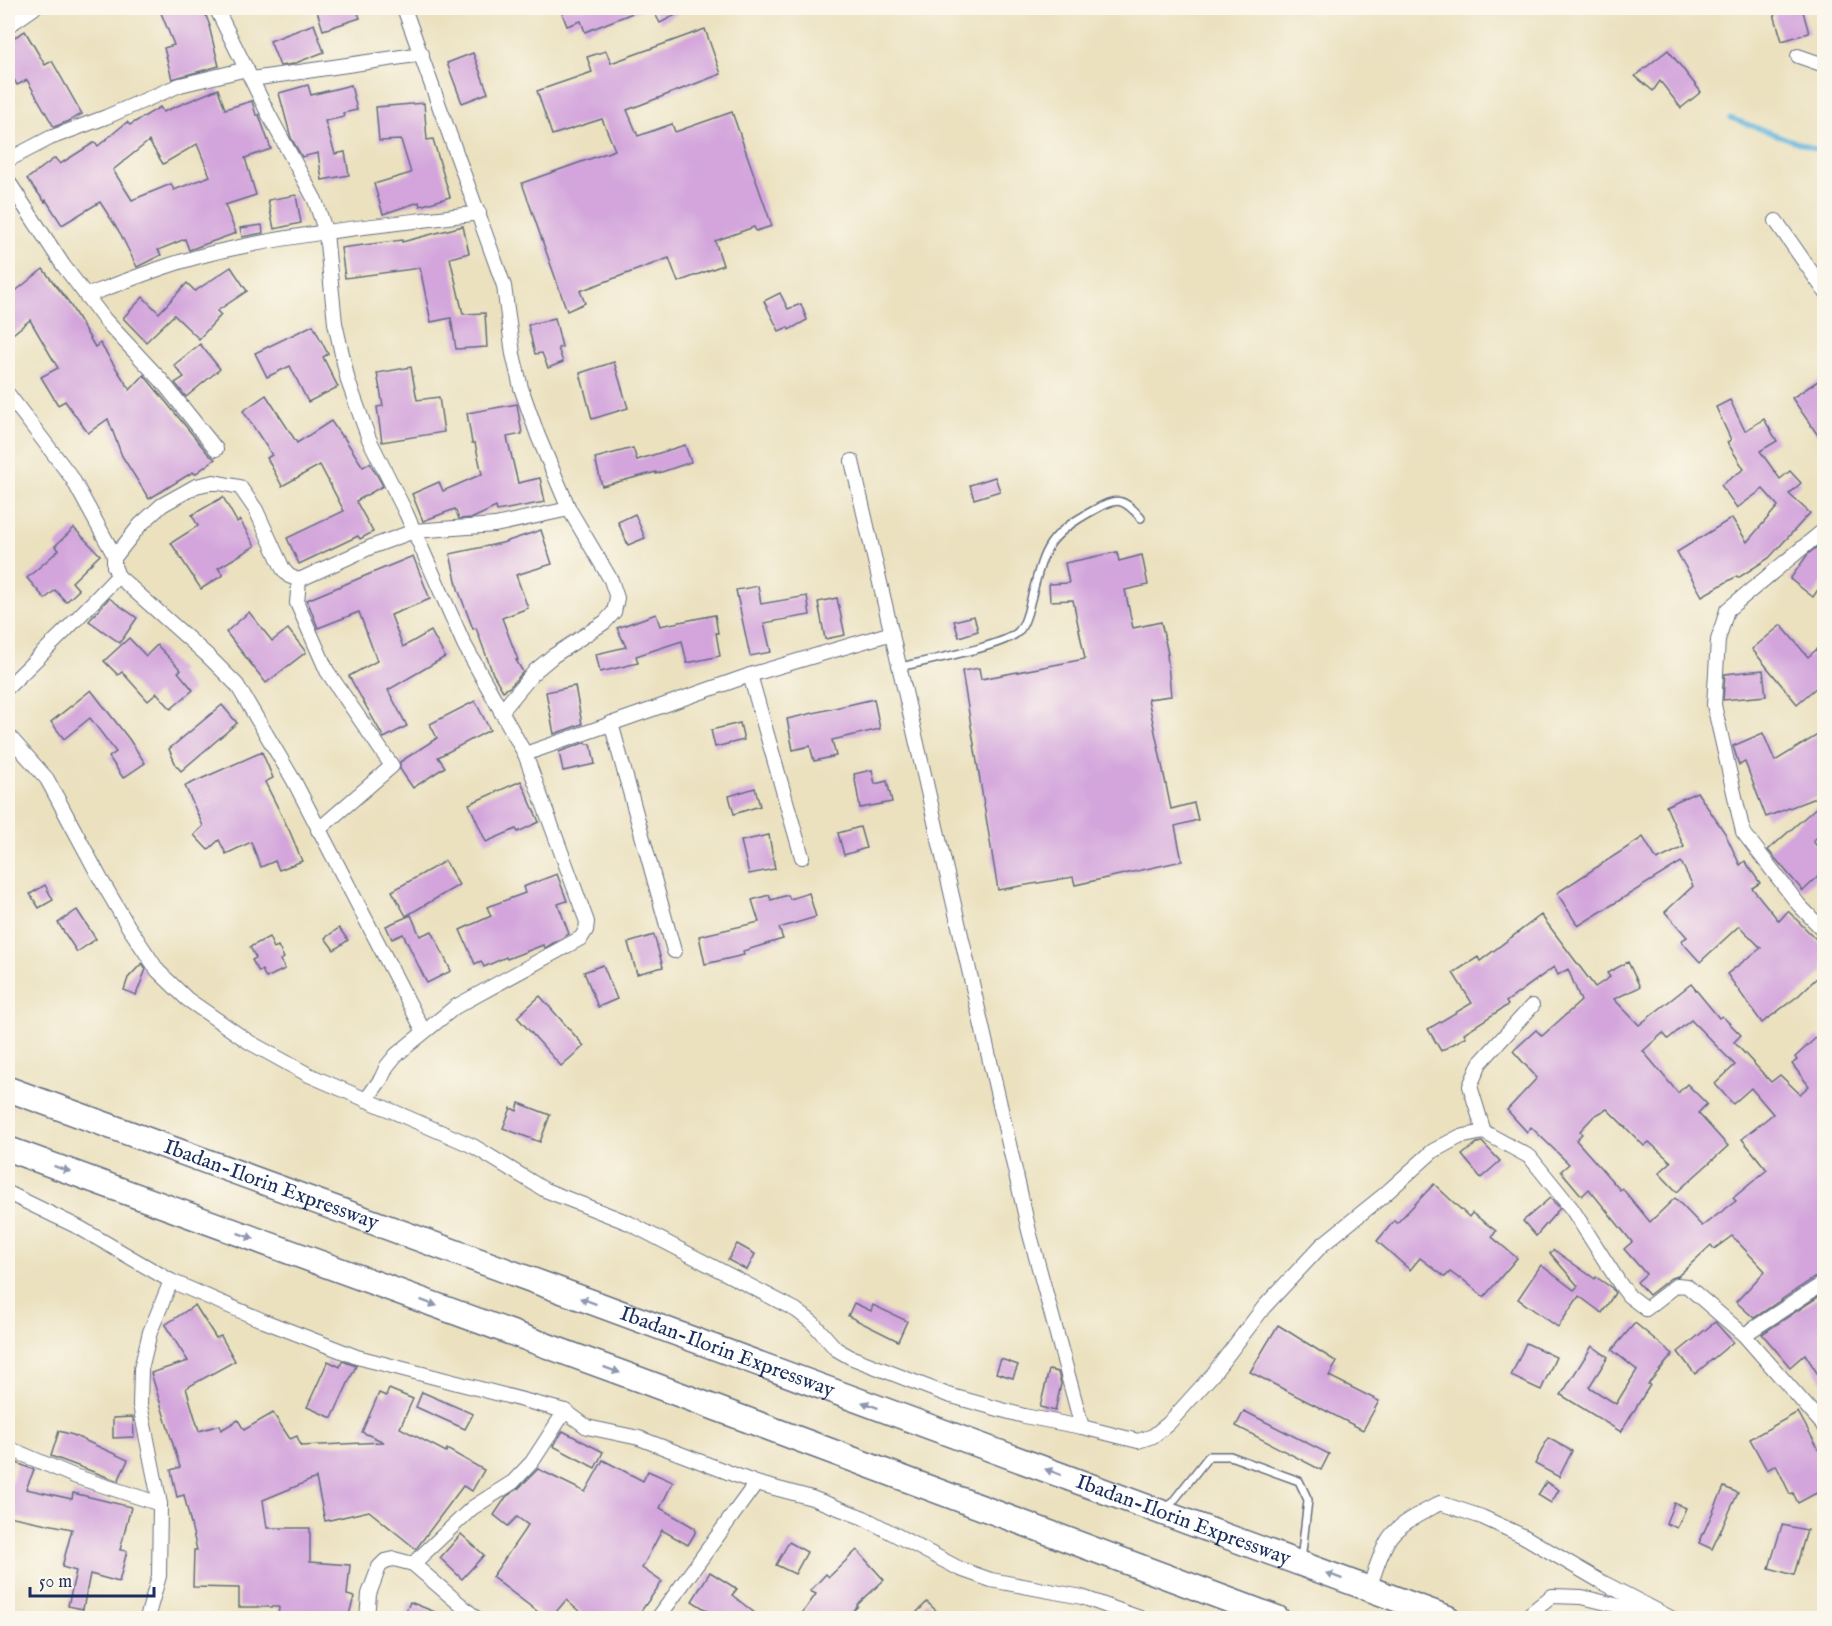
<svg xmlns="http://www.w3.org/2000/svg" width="1832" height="1626" font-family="'IM FELL English',serif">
  <rect width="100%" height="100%" fill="#fbf7ec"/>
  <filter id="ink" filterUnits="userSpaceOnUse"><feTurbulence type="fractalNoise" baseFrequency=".0167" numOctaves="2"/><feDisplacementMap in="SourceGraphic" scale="12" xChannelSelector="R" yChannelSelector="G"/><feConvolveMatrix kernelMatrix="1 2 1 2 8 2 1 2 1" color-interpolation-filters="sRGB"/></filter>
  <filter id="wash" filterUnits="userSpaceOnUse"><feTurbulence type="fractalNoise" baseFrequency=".008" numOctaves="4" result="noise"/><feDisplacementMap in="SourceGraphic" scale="24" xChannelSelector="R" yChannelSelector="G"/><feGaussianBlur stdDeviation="1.35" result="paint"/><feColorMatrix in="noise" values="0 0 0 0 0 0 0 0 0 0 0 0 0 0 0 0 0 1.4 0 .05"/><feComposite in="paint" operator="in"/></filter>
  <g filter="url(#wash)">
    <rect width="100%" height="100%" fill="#ebe1bf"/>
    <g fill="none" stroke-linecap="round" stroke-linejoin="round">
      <polyline stroke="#60b3db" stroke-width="5" points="1730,118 1824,152"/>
    </g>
    <g id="blocks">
      <g fill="#d3a5dc" fill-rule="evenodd">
        <polygon points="159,8 203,8 210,26 209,26 219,66 172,79 164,48 174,45"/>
        <polygon points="316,8 356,8 360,18 323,30"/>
        <polygon points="560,8 645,8 585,32 581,21 567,26"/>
        <polygon points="652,8 689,8 660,23"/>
        <polygon points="1797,8 1802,8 1809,33 1782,41 1774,14"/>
        <polygon points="314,24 324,52 293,64 280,66 270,41"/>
        <polygon points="705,29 721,74 627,110 638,136 672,124 675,132 732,112 772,226 756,231 754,227 715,241 723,265 678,282 669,258 580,291 585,303 567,311 522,183 615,150 602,119 552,135 537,91 592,72 587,57 606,51 611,63"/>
        <polygon points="25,31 45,65 52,61 82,114 69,121 54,127 27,80 17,85 8,68 8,41"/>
        <polygon points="1668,50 1701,92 1681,108 1660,81 1653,91 1635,76"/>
        <polygon points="473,53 488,93 462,103 447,63"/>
        <polygon points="308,85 311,95 351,85 357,110 343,113 344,117 325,121 335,154 345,152 349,175 322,180 318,153 302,157 291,138 279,93"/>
        <path d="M218 89 225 109 252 101 256 115H259L271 149 245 158 256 195 225 205 236 233 189 250 185 239 158 250 161 255 137 267 120 233 100 202 62 225 46 200 45 202 27 179 55 158 60 164 95 142 98 146 127 122 130 125 160 107 163 112ZM149 141 163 164 197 144 210 176 174 190 171 184 132 200 113 170Z"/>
        <polygon points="424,103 427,140 433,139 450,197 420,206 419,202 383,214 374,184 411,173 401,140 379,141 376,107"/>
        <polygon points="296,195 301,223 274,229 268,200"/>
        <polygon points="262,225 263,233 242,237 240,228"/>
        <polygon points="463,226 469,253 450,258 463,314 485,313 487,347 456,349 451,318 431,322 420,268 345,278 341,248 402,240 402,242"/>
        <polygon points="231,267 247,291 217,311 221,315 199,339 174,315 146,342 123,318 143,297 159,313 187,283 195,291"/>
        <polygon points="43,269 68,301 95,347 100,343 130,390 144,375 209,455 215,459 195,474 193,472 149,499 122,456 108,419 88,433 65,401 58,405 41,377 58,368 30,320 8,338 8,297"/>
        <polygon points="780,293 788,309 801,304 807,320 789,330 788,327 779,331 764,301"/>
        <polygon points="555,318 562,347 558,348 563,362 548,368 542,353 535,354 528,325"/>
        <polygon points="313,325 328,354 323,357 338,387 308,402 290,366 267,377 255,353"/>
        <polygon points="200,344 220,369 186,397 175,383 184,377 174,365"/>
        <polygon points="614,362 628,408 592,419 580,373"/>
        <polygon points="411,367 417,400 439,397 444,432 382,442 377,407 383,406 377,373"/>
        <polygon points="1824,377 1824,444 1792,398"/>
        <polygon points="266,395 297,443 331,421 342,437 343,436 363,467 370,463 383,486 356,501 373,532 360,539 358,536 299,564 287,538 344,511 320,465 282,486 267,458 272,455 243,411"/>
        <polygon points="1730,400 1745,431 1764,419 1777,441 1760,451 1780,479 1790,471 1801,483 1789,494 1810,513 1769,558 1738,578 1737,576 1702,596 1677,552 1732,518 1747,542 1778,506 1763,489 1737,508 1721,485 1744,469 1727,442 1731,440 1716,407"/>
        <polygon points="517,404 522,434 507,437 518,483 540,478 545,502 497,511 496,507 473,518 459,519 455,509 423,521 412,494 439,482 443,491 482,474 475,443 472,443 467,413"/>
        <polygon points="685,445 691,462 656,474 656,472 602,486 595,458 633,448 637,460"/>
        <polygon points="995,477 1000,491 974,499 970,485"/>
        <polygon points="223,497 237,522 240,520 255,546 218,568 223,575 201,589 171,543 198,526 192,515"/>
        <polygon points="635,514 645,538 628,545 618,522"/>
        <polygon points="74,528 100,555 72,582 79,590 66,602 55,590 45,599 27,578 59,550 55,546"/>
        <polygon points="541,530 552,564 516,575 528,608 502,618 518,660 516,660 523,672 510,687 503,691 493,674 476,628 473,629 458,589 450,554 502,543"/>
        <polygon points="1824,541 1824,581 1813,597 1790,579 1808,554"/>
        <polygon points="1117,552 1119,561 1142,555 1148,585 1125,590 1133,628 1161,622 1168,654 1167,654 1171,696 1148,699 1163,770 1171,809 1194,803 1198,820 1175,826 1182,861 1075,885 1073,877 998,890 962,671 979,668 981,679 1085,659 1073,600 1050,601 1049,584 1069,583 1065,563"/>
        <polygon points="413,556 430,599 391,615 403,647 431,631 445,657 388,690 407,726 384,738 349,676 377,661 359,612 318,628 307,600"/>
        <polygon points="758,586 761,604 807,596 810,615 764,623 771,652 750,656 736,590"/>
        <polygon points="109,598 137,618 120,643 89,621"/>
        <polygon points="837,598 845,635 825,639 818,602"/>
        <polygon points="249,612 272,641 288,629 306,652 266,683 226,632"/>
        <polygon points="656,614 660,626 715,615 718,633 716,633 720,656 687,663 682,641 636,656 638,663 600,672 596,654 626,647 617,628"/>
        <polygon points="974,616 978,631 959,637 954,621"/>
        <polygon points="1781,625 1808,657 1824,643 1824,681 1797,704 1752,649"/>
        <polygon points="129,638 146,656 157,645 181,670 178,672 193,690 171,709 157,693 148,701 122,672 118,675 104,661"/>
        <polygon points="1763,670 1766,696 1723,700 1725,674"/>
        <polygon points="575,686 582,724 554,734 546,692"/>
        <polygon points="91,690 129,739 145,763 123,778 109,757 116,752 90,718 64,739 51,722"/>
        <polygon points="874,699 880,729 832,740 836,756 814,761 810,746 793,750 787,719"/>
        <polygon points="475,701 490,730 438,757 445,767 413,788 400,769 400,762 437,738 430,724"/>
        <polygon points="222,705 237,723 181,771 176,765 169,749"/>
        <polygon points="740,723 744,740 715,747 711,730"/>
        <polygon points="1824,731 1824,792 1815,798 1766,817 1745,762 1739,765 1733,746 1763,733 1775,761"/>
        <polygon points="586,742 586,744 591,744 595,764 563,771 559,752"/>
        <polygon points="262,752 273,778 265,782 290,832 302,861 279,870 275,861 261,867 251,842 226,854 219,840 208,850 194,835 203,826 185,786"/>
        <polygon points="872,770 875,784 887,781 892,802 860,808 854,774"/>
        <polygon points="521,781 539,822 518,832 516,829 486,842 469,804"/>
        <polygon points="755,788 760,806 734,814 729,796"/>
        <polygon points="1697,792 1725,833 1740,865 1745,861 1760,883 1752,888 1779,921 1788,911 1824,947 1824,971 1798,996 1762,1023 1727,974 1761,948 1739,926 1700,962 1681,941 1687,937 1665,912 1693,886 1681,862 1578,926 1557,893 1643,837 1657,860 1684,847 1666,806"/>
        <polygon points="1819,805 1824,812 1824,831 1813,841 1824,855 1824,871 1803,891 1768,850"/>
        <polygon points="860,827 866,848 844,855 838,833"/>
        <polygon points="769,835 775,869 749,874 741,841"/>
        <polygon points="445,861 459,885 406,916 392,891"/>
        <polygon points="557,874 567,901 558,904 569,934 545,948 543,945 507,959 506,957 484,967 481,961 475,964 460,930 491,916 487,907 525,893 523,887"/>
        <polygon points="45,885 53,900 39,908 30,894"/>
        <polygon points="809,893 816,917 779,928 783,939 743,951 744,955 705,964 699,936 759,922 752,900 769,895 771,900 788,895 790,899"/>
        <polygon points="77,910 96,939 77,952 58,923"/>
        <polygon points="411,915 420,936 432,931 451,971 427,983 403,934 392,939 386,926"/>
        <path d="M1541 915 1595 987 1610 977 1607 973 1628 962 1640 987 1614 999 1639 1025 1691 984 1719 1018 1722 1016 1741 1035 1734 1042 1771 1082 1780 1075 1800 1094 1809 1086 1792 1064 1797 1060 1795 1057 1818 1036 1824 1042V1279L1819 1277 1814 1278 1754 1318 1736 1302 1765 1271 1732 1236 1714 1249 1711 1245 1678 1276 1671 1278 1649 1295 1637 1282 1646 1274 1624 1249 1632 1242 1589 1189 1582 1196 1561 1171 1569 1164 1531 1127 1527 1132 1507 1110 1537 1078 1513 1051 1536 1030 1542 1036 1581 1001 1568 969 1558 975 1554 967 1506 1002 1508 1005 1464 1033 1466 1037 1441 1051 1428 1029 1472 1003 1453 973 1478 957 1480 961ZM1691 1020 1735 1065 1715 1084 1733 1104 1751 1088 1773 1114 1742 1139 1767 1170 1733 1198 1736 1201 1702 1226 1675 1198 1650 1222 1622 1188 1620 1190 1576 1140 1582 1134 1580 1131 1594 1116 1607 1109 1644 1146 1649 1142 1671 1162 1659 1173 1677 1192 1728 1146 1698 1113 1707 1104 1687 1084 1678 1093 1643 1051 1663 1033 1668 1039Z"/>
        <polygon points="339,928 348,940 334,950 325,938"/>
        <polygon points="654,935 663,967 637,974 628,943"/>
        <polygon points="269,937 274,948 278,946 284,958 280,960 285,969 266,978 262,970 259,972 252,960 256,958 250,947"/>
        <polygon points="142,963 146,969 136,995 124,990 128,978"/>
        <polygon points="603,965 617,999 598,1007 584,972"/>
        <polygon points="540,996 584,1046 561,1066 517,1017"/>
        <polygon points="519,1103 550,1115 540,1142 503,1128 511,1108 517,1111"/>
        <polygon points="1482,1142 1500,1161 1481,1178 1462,1155 1477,1143"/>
        <polygon points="1434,1184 1469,1217 1472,1213 1496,1231 1492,1237 1517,1258 1484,1297 1461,1278 1460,1279 1450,1272 1445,1277 1420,1258 1410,1270 1377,1241 1394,1221 1397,1223"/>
        <polygon points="1550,1198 1560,1208 1536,1236 1523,1221"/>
        <polygon points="737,1244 755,1254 747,1270 728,1260"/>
        <polygon points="1554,1250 1595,1279 1596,1277 1612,1288 1615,1293 1602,1313 1579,1296 1558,1327 1518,1299 1541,1265 1574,1290 1578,1286 1550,1253"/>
        <polygon points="1824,1293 1824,1384 1805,1354 1790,1367 1762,1334"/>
        <polygon points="854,1303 871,1311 873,1305 907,1321 898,1341 848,1316"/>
        <polygon points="195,1305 216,1338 221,1336 235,1361 186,1388 199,1431 220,1425 221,1430 238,1420 244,1430 273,1413 290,1439 297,1436 301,1446 384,1442 362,1432 379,1393 386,1396 389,1389 413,1399 400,1428 446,1452 447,1449 484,1470 472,1491 463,1486 416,1549 369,1511 325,1521 316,1478 263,1500 267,1528 310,1528 310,1562 350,1565 347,1595 354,1597 348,1618 278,1617 279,1607 239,1607 239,1588 193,1587 194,1550 197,1550 184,1495 177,1497 171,1470 180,1467 151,1373 188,1361 165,1325"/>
        <polygon points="1715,1322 1733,1342 1695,1374 1678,1352"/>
        <polygon points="1635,1323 1673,1354 1648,1384 1650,1385 1621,1432 1561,1395 1592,1346 1608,1357 1589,1387 1616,1404 1637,1370 1612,1350"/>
        <polygon points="1278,1325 1337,1362 1329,1376 1379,1401 1363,1430 1250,1372"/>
        <polygon points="1526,1343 1556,1357 1541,1390 1511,1376"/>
        <polygon points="1001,1359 1018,1365 1013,1378 996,1373"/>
        <polygon points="328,1361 340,1367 342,1361 356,1366 332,1418 307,1407"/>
        <polygon points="1049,1370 1058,1372 1061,1384 1055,1411 1040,1407"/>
        <polygon points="422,1392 473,1414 465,1429 416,1407"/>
        <polygon points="1244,1411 1329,1454 1321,1470 1236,1426"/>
        <polygon points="1798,1412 1824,1459 1824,1489 1798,1503 1793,1493 1790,1494 1776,1465 1767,1470 1750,1439"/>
        <polygon points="133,1417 134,1437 113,1438 113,1418"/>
        <polygon points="59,1431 73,1435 128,1460 118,1481 51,1456"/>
        <polygon points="563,1431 603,1452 595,1468 553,1446"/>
        <polygon points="1548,1438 1572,1451 1559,1477 1535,1464"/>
        <polygon points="603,1460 643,1481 648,1471 673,1482 660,1508 695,1528 695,1533 688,1545 662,1530 642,1568 662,1582 636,1618 587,1618 566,1600 551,1618 546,1618 492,1577 528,1525 517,1517 508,1526 494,1515 506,1497 519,1488 538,1469 585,1492"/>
        <polygon points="17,1463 34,1470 26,1489 72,1499 73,1493 131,1507 120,1550 127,1551 119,1582 90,1574 83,1609 68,1606 76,1571 62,1567 72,1529 8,1516 8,1493"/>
        <polygon points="1546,1482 1559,1490 1551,1503 1538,1495"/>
        <polygon points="1724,1487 1738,1493 1712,1549 1699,1543"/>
        <polygon points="1674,1503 1686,1508 1677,1528 1666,1523"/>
        <polygon points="1782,1525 1807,1530 1794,1575 1769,1568"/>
        <polygon points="461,1534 484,1555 462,1579 440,1558"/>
        <polygon points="789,1542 807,1552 795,1574 776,1565"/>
        <polygon points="857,1550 884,1580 857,1605 858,1606 846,1618 799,1618 816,1594 810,1591 826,1574 829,1577"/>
        <polygon points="710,1572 737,1589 732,1595 761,1618 719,1618 692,1601"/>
        <polygon points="410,1602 450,1618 403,1618"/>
        <polygon points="927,1602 944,1618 911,1618"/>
      </g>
    </g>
  </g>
  <g filter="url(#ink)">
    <use href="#blocks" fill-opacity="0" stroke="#646d80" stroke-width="1.5"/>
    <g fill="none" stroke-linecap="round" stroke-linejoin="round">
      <g stroke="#646d80" stroke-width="10">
        <g id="service">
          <path d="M900 667C924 661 1002 647 1018 632 1025 625 1028 612 1030 603 1044 550 1044 537 1094 510 1118 496 1124 499 1141 518"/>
          <polyline points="1167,1509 1209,1456 1230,1456 1299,1481 1308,1500 1301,1561"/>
        </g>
      </g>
      <g stroke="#646d80" stroke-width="16">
        <g id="minor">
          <polyline points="216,8 269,115 315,200 326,233 335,323 348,381 369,439 406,513 464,644 525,754 587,922 586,930 581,938 455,1007 396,1055 387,1066 381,1079 366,1100"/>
          <polyline points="404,8 504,286 513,354 521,388 538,436 569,509 611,580 617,598 614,612 605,622 553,656 535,671 501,712"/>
          <polyline points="8,26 34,8"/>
          <polyline points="1798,56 1824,65"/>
          <polyline points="252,79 422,54"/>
          <polyline points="8,160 50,138 106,117 180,85 247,69"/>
          <polyline points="8,181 63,265 105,320 161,380 216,449"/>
          <polyline points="1776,221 1824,290"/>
          <path d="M86 296C133 278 180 259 230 249 311 231 396 224 479 213"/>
          <polyline points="8,394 72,478 113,553 114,558"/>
          <polyline points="852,461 1029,1231 1082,1427"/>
          <polyline points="1824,530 1727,610 1718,640 1714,705 1743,832 1799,905 1824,931"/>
          <polyline points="299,580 297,603 327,671 392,766 318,830"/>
          <polyline points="750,675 802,857"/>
          <polyline points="8,687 65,631 118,576"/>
          <polyline points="611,723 674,951"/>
          <polyline points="8,735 47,779 100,878 128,926 158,971 187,999 249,1042 309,1075 473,1146 545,1190 629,1223 796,1310 813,1323 836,1349 850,1357 948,1395 1024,1416 1082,1427 1138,1441 1153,1436 1168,1424 1213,1374 1264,1307 1322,1245 1384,1195 1433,1151 1459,1137 1484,1132 1530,1157 1572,1209 1620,1284 1629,1296 1646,1309 1677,1285 1687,1286 1744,1335 1824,1426"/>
          <polyline points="525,754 750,675 892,633"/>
          <polyline points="424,1032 294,781 237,685 208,656 118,576 114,566 114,558 140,525 162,505 196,486 214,482 240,487 256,510 283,569 289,576 299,580 371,547 414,531 495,525 569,509"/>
          <polyline points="1484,1132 1470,1086 1480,1063 1532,1006"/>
          <polyline points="8,1193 80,1228 171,1281 150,1332 141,1369 140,1405 160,1504 159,1576 147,1618"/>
          <polyline points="171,1281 264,1321 357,1357 565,1411 587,1427 639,1438 756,1483 812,1498 864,1518 960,1569 991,1580 1082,1597 1140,1618"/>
          <polyline points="1744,1335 1819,1286"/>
          <polyline points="8,1448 74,1476 160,1504"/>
          <polyline points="413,1564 472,1508 513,1482 532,1462 565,1411"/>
          <path d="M1369 1589C1375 1572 1380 1552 1390 1537 1401 1522 1425 1512 1440 1503L1482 1517 1525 1537 1600 1581 1671 1618"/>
          <polyline points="367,1618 369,1594 379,1567 385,1561 394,1559 413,1564 476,1618"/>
          <polyline points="658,1618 756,1483"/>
          <polyline points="1525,1618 1552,1596 1582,1597 1652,1614"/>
        </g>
      </g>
      <g stroke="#646d80" stroke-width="27">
        <g id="motorway">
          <path id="s1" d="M8 1089 551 1287 1448 1618"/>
          <polyline points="8,1149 638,1379 1277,1618"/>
        </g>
      </g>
      <use href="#service" stroke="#fff" stroke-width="7"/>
      <use href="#minor" stroke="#fff" stroke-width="14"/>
      <use href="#motorway" stroke="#fff" stroke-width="24"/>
    </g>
    <defs><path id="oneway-solid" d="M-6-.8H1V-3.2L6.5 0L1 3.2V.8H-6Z" transform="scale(1.5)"/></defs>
    <g fill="#8d97ae">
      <use href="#oneway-solid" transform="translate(62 1169) rotate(20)"/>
      <use href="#oneway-solid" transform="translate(246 1236) rotate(20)"/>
      <use href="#oneway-solid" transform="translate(588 1301) rotate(-160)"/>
      <use href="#oneway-solid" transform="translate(429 1303) rotate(20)"/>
      <use href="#oneway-solid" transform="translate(612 1370) rotate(20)"/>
      <use href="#oneway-solid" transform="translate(870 1405) rotate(-160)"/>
      <use href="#oneway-solid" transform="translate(1053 1472) rotate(-160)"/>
      <use href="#oneway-solid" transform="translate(1334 1576) rotate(-160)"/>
    </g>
  </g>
  <g text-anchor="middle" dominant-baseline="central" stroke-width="5" stroke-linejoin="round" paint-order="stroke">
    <g font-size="21" fill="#1b2f5e" stroke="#fbf7ec">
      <text stroke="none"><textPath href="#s1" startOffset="280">Ibadan-Ilorin Expressway</textPath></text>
      <text stroke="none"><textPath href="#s1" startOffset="766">Ibadan-Ilorin Expressway</textPath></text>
      <text stroke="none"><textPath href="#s1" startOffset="1252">Ibadan-Ilorin Expressway</textPath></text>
    </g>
  </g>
  <rect width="1832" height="1626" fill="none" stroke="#fbf7ec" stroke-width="30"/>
  <path d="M30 1587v9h124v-9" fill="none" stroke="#1b2f5e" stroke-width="3"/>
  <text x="39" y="1587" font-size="18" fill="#1b2f5e" stroke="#fbf7ec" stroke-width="4.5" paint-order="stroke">50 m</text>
</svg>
